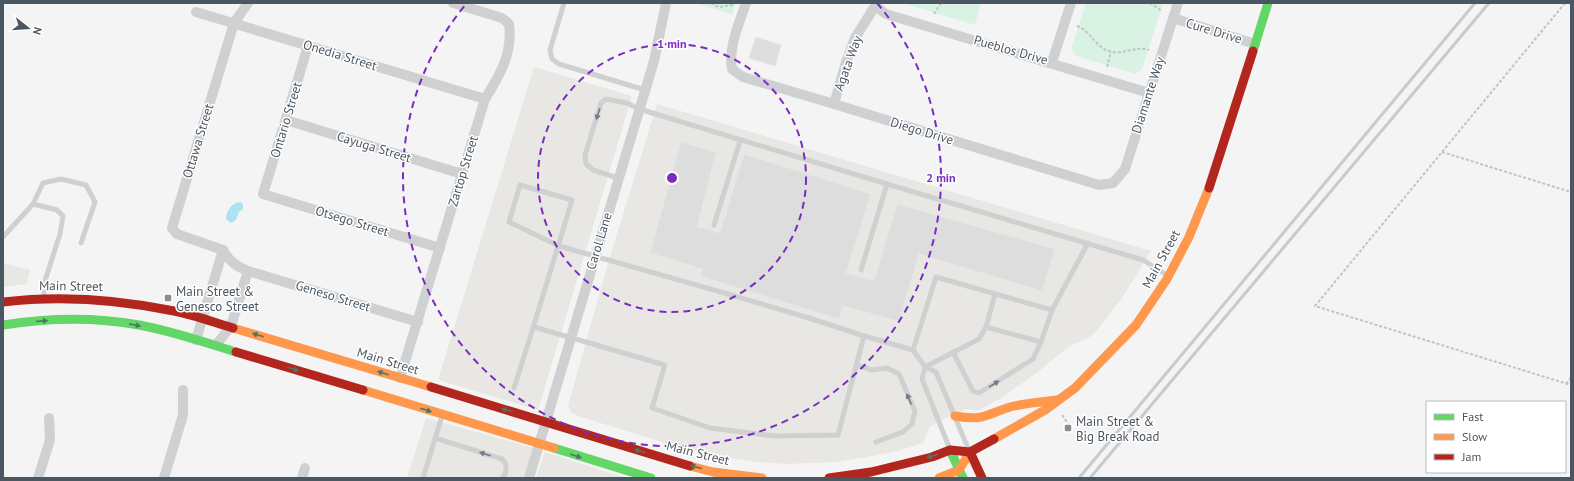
<svg xmlns="http://www.w3.org/2000/svg" width="1574" height="481" font-family="'PT Sans',sans-serif">
  <rect width="100%" height="100%" fill="#f4f4f4"/>
  <g fill="#e8e7e3">
    <polygon points="534,67 632,96 538,410 438,380"/>
    <polygon points="657,104 1151,251 1122,298 1094,334 1088,338 1068,347 1038,372 1001,398 979,410 965,409 930,426 923,443 898,451 867,457 837,462 786,464 757,462 723,457 665,443 578,416 572,413 568,406 606,270"/>
    <polygon points="3,263 30,270 27,284 3,287"/>
    <polygon points="426,418 534,448 524,478 407,478"/>
    <polygon points="545,452 626,478 536,478"/>
  </g>
  <g fill="#d9f2e3">
    <polygon points="696,3 736,3 732,15"/>
    <polygon points="902,3 981,3 975,25"/>
    <polygon points="1086,3 1163,3 1142,69 1135,74 1076,56 1071,49"/>
  </g>
  <path fill="#aee2f0" d="M241 202 243 205V209L239 212 236 220 231 223 226 219C226 211 232 202 241 202Z"/>
  <g fill="#ddddde" stroke="#e5e6e7">
    <polygon points="756,37 781,45 775,66 749,58"/>
    <polygon points="681,142 716,152 697,227 720,233 744,154 871,194 846,273 874,281 897,204 1055,249 1042,291 919,254 899,321 843,306 839,319 700,276 703,269 650,253"/>
  </g>
  <g fill="none" stroke-linecap="round" stroke-linejoin="round">
    <g stroke="#bcc7c4" stroke-width="2" stroke-dasharray="3 2" stroke-linecap="butt">
      <path d="M711 3C720 10 725 5 734 5"/>
      <polyline points="1150,3 1162,11"/>
      <polyline points="1565,3 1315,306 1571,385"/>
      <polyline points="934,14 941,3"/>
      <path d="M1077 26C1091 31 1095 47 1109 51 1123 56 1135 45 1149 50"/>
      <polyline points="1107,67 1111,52"/>
      <polyline points="1442,152 1571,192"/>
      <polyline points="1566,384 1571,378"/>
      <polyline points="1062,415 1069,425"/>
    </g>
    <g stroke="#ced0d2" stroke-width="5">
      <polyline points="564,3 550,50 552,59 559,64 645,90"/>
      <polyline points="618,178 593,170 586,164 585,155 601,103 606,99 627,103 639,109 887,184 861,270"/>
      <polyline points="887,184 1143,260 1167,275"/>
      <polyline points="33,204 57,210 63,216 60,234 44,284 44,297"/>
      <polyline points="714,225 740,141"/>
      <polyline points="3,237 33,204 43,183 61,179 86,185 95,202 81,243"/>
      <polyline points="995,294 986,327 1041,342 1052,310 1088,243"/>
      <polyline points="534,327 665,365 652,408 710,428 742,432 775,436 838,435 864,336"/>
      <polyline points="986,327 979,339 925,367 913,350 936,277 1052,310"/>
      <polyline points="953,352 973,391 979,393 1033,359 1041,342"/>
      <polyline points="856,365 872,370 887,368 899,374 915,411 912,424 903,432 876,442"/>
      <path d="M514 388C534 326 553 263 572 200L520 185 509 222 559 246 721 292 809 318 864 336 913 350"/>
      <path d="M435 438 502 459C508 465 507 471 503 478"/>
      <polyline points="949,447 922,379 925,367 936,372 968,448"/>
      <polyline points="423,478 442,416"/>
    </g>
    <g stroke="#ced0d2" stroke-width="10">
      <path d="M746 3C739 24 728 47 732 69L743 77 834 104 1099 185 1113 183 1125 169 1178 3"/>
      <polyline points="875,6 886,14 1149,93"/>
      <polyline points="196,12 485,99"/>
      <polyline points="1173,18 1255,44"/>
      <polyline points="308,46 263,194 440,248"/>
      <polyline points="1052,62 1071,3"/>
      <polyline points="834,104 846,62 855,38 877,3"/>
      <polyline points="286,120 462,174"/>
      <polyline points="223,250 177,234 172,228 234,23 248,3"/>
      <path d="M223 250C229 261 236 266 248 271L418 322"/>
      <polyline points="196,340 223,250"/>
      <polyline points="216,345 231,326 248,271"/>
      <path d="M400 378 485 99C500 75 513 53 509 24L502 18 453 3"/>
      <polyline points="38,478 50,440 49,418"/>
      <polyline points="164,478 183,415 183,390"/>
      <polyline points="302,478 305,468"/>
      <polyline points="529,478 654,61 666,3"/>
    </g>
    <g stroke="#63d668" stroke-width="9">
      <polyline points="1253,51 1268,3"/>
      <path d="M3 325C48 318 94 317 139 325 172 331 204 342 236 352"/>
      <polyline points="554,448 651,478"/>
      <polyline points="950,450 963,478"/>
    </g>
    <g stroke="#ff974d" stroke-width="9">
      <polyline points="233,328 431,387"/>
      <polyline points="363,390 554,448"/>
      <path d="M955 416C983 421 985 415 1010 407 1025 403 1042 402 1057 400"/>
      <polyline points="994,439 1045,410 1075,388 1136,325 1167,279 1189,237 1209,188"/>
      <polyline points="690,466 713,472 762,478"/>
      <polyline points="939,478 959,470 970,452"/>
    </g>
    <g stroke="#b3261e" stroke-width="9">
      <polyline points="1209,188 1253,51"/>
      <path d="M3 302C61 295 116 299 174 311 194 315 213 322 233 328"/>
      <polyline points="236,352 363,390"/>
      <polyline points="431,387 690,466"/>
      <polyline points="970,452 982,478"/>
      <polyline points="829,478 871,472 932,457 950,450 970,452 994,439"/>
    </g>
    <g stroke="#c9cacc" stroke-width="3">
      <polyline points="1079,478 1475,3"/>
      <polyline points="1090,478 1489,3"/>
    </g>
  </g>
  <defs><path id="oneway-solid" d="M-6-.8H1V-3.2L6.5 0L1 3.2V.8H-6Z"/></defs>
  <g fill="#727b83">
    <use href="#oneway-solid" transform="translate(598 114) rotate(107)"/>
    <use href="#oneway-solid" transform="translate(994 384) rotate(-32)"/>
    <use href="#oneway-solid" transform="translate(909 399) rotate(-113)"/>
    <use href="#oneway-solid" transform="translate(485 454) rotate(-163)"/>
  </g>
  <g fill="#507663">
    <use href="#oneway-solid" transform="translate(42 321) rotate(-5)"/>
    <use href="#oneway-solid" transform="translate(135 325) rotate(11)"/>
    <use href="#oneway-solid" transform="translate(258 335) rotate(-163)"/>
    <use href="#oneway-solid" transform="translate(293 369) rotate(17)"/>
    <use href="#oneway-solid" transform="translate(383 373) rotate(-163)"/>
    <use href="#oneway-solid" transform="translate(426 410) rotate(17)"/>
    <use href="#oneway-solid" transform="translate(507 410) rotate(-164)"/>
    <use href="#oneway-solid" transform="translate(640 451) rotate(-163)"/>
    <use href="#oneway-solid" transform="translate(576 456) rotate(17)"/>
    <use href="#oneway-solid" transform="translate(932 456) rotate(163)"/>
    <use href="#oneway-solid" transform="translate(696 467) rotate(-165)"/>
  </g>
  <g fill="none" stroke="#7b2cbf" stroke-width="2" stroke-dasharray="7 5">
    <circle cx="672" cy="178" r="134"/>
    <path d="M877 3A269 269 0 1 1 467 3"/>
  </g>
  <g fill="#868d94" stroke="#fff" stroke-width="1.5">
    <rect x="164" y="294" width="8" height="8" rx="2"/>
    <rect x="1064" y="424" width="8" height="8" rx="2"/>
  </g>
  <g text-anchor="middle" dominant-baseline="central" stroke-width="3" stroke-linejoin="round" paint-order="stroke">
    <g font-size="13" fill="#4a5661" stroke="#fff">
      <text transform="translate(1214 31) rotate(17)">Cure Drive</text>
      <text transform="translate(1011 50) rotate(16)">Pueblos Drive</text>
      <text transform="translate(340 55) rotate(17)">Onedia Street</text>
      <text transform="translate(848 63) rotate(-70)">Agata Way</text>
      <text transform="translate(1148 95) rotate(-72)">Diamante Way</text>
      <text transform="translate(286 120) rotate(-73)">Ontario Street</text>
      <text transform="translate(922 131) rotate(17)">Diego Drive</text>
      <text transform="translate(198 141) rotate(-73)">Ottawa Street</text>
      <text transform="translate(374 147) rotate(17)">Cayuga Street</text>
      <text transform="translate(463 171) rotate(-73)">Zartop Street</text>
      <text transform="translate(352 221) rotate(17)">Otsego Street</text>
      <text transform="translate(599 241) rotate(-73)">Carol Lane</text>
      <text transform="translate(1161 259) rotate(-61)">Main Street</text>
      <text transform="translate(71 286) rotate(1)">Main Street</text>
      <text transform="translate(333 296) rotate(17)">Geneso Street</text>
      <text transform="translate(388 361) rotate(17)">Main Street</text>
      <text transform="translate(698 453) rotate(14)">Main Street</text>
    </g>
    <g font-size="13" fill="#4a5661" stroke="#fff" text-anchor="start">
      <text x="176" y="291">Main Street &amp;<tspan x="176" dy="15">Genesco Street</tspan></text>
      <text x="1076" y="421">Main Street &amp;<tspan x="1076" dy="15">Big Break Road</tspan></text>
    </g>
  </g>
  <circle cx="672" cy="178" r="6" fill="#7b2cbf" stroke="#fff" stroke-width="2"/>
  <g font-size="12" text-anchor="middle" font-weight="bold" fill="#7b2cbf" stroke="#fff" stroke-width="3" stroke-linejoin="round" paint-order="stroke">
    <text x="672" y="48">1 min</text>
    <text x="941" y="182">2 min</text>
  </g>
  <rect width="1574" height="481" fill="none" stroke="#4a5661" stroke-width="8"/>
  <rect x="1426" y="401" width="140" height="72" fill="#ffffff" stroke="#b7bbc0"/>
  <rect x="1434" y="414" width="20" height="6" fill="#63d668" stroke="#b7bbc0"/>
  <text x="1462" y="421" font-size="12" fill="#4a5661">Fast</text>
  <rect x="1434" y="434" width="20" height="6" fill="#ff974d" stroke="#b7bbc0"/>
  <text x="1462" y="441" font-size="12" fill="#4a5661">Slow</text>
  <rect x="1434" y="454" width="20" height="6" fill="#b3261e" stroke="#b7bbc0"/>
  <text x="1462" y="461" font-size="12" fill="#4a5661">Jam</text>
  <g transform="translate(28 28) rotate(107)" stroke="#ffffff" stroke-width="3" paint-order="stroke">
  <path d="M0-3L7 15L0 10L-7 15Z" fill="#4a5661"/>
  <text y="-6" font-size="11" font-weight="bold" text-anchor="middle" fill="#4a5661">N</text>
  </g>
</svg>
